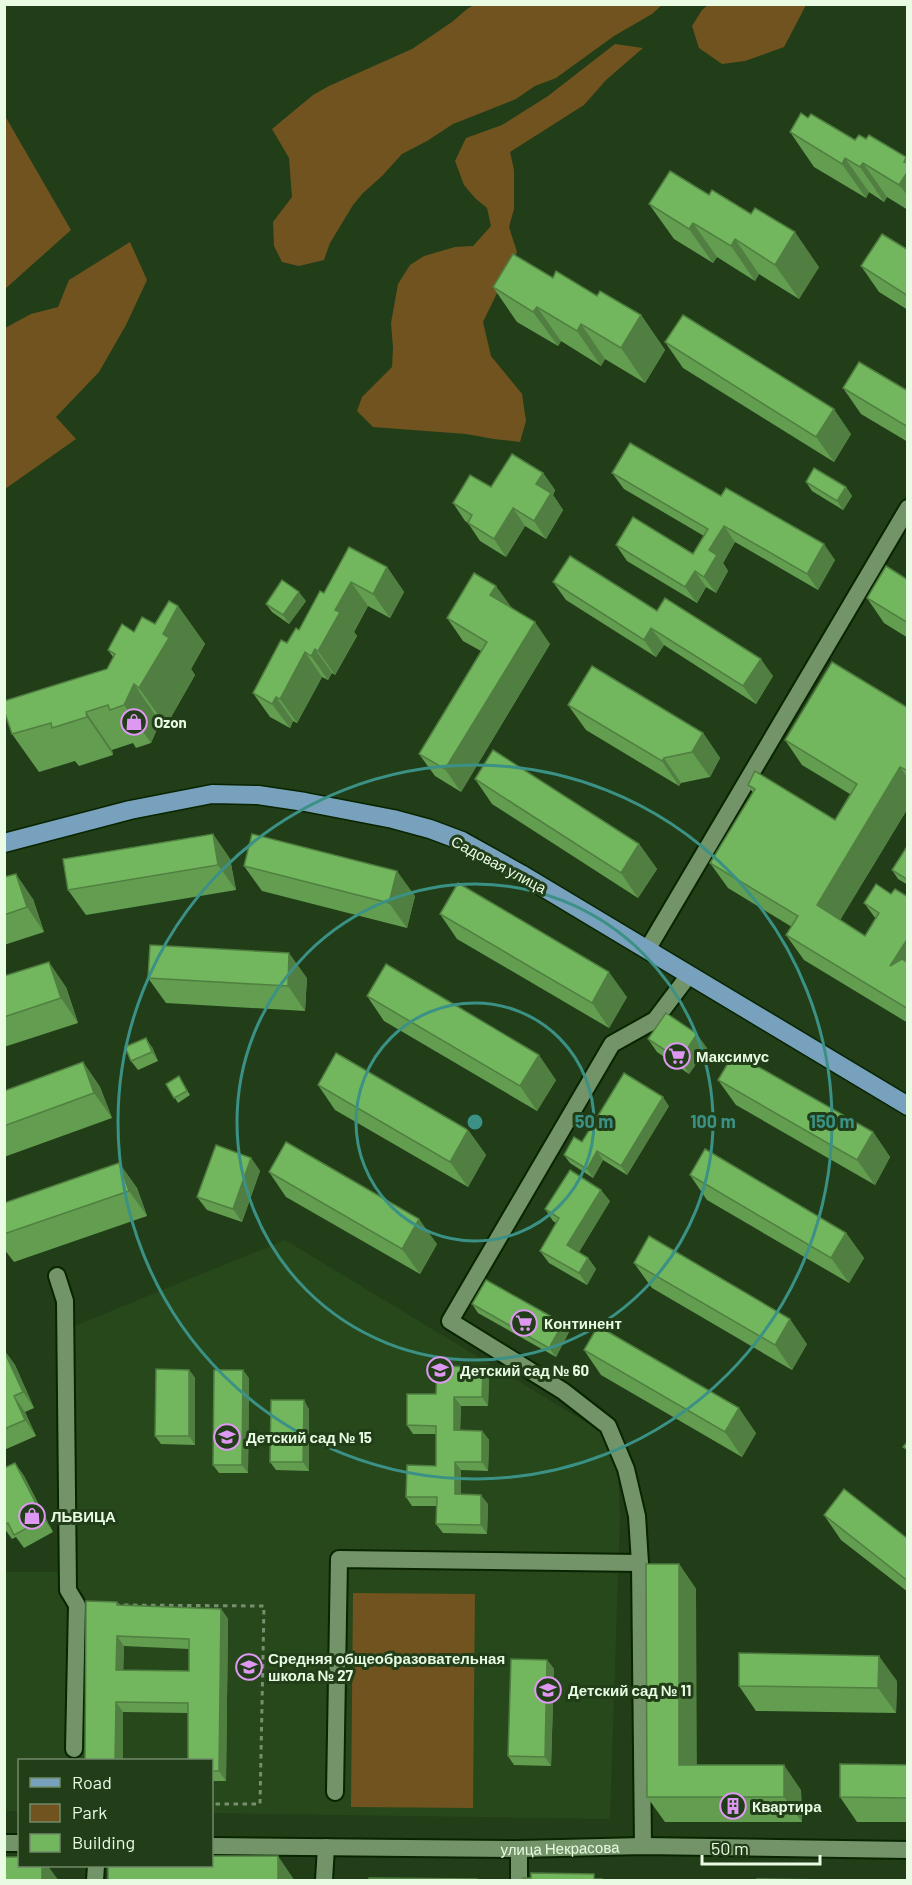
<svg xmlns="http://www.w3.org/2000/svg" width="912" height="1885" font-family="Barlow,sans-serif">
  <rect width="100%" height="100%" fill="#213e18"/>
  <polygon fill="#26481b" points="285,1240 599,1430 618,1472 620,1516 610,1819 212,1813 212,1760 20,1760 19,1811 5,1811 5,1572 73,1572 72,1327"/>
  <g fill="#71531f">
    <polygon points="476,4 662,5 652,14 614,36 556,78 535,86 516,99 453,124 427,141 402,154 382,176 363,193 353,205 330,243 324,260 299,266 282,262 274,246 273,222 292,197 289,158 272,129 313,95 329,86 412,49 452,22 467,9"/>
    <polygon points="708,5 708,4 806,5 784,47 745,61 722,64 699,48 692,26 702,10"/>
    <polygon points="615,44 643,48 606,80 584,105 510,152 514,170 514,209 509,227 517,252 483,322 491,356 522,394 526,421 520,442 494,439 466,434 373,427 357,411 362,397 392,367 393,348 391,323 398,284 410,265 424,256 455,247 473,246 491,226 487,208 475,198 464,185 455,161 466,138 502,125 548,96"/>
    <polygon points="5,116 71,230 5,289 4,289"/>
    <polygon points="130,242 147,280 126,325 99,372 56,417 76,439 5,489 5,328 31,314 58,307 69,280"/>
    <polygon points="353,1593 475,1594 473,1808 351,1807"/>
  </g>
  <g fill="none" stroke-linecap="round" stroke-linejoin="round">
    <g stroke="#082400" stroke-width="20">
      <g id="minor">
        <polyline points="647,950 908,508"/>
        <polyline points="57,1276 65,1301 68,1590 77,1605 74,1749"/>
        <polyline points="335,1792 339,1559 640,1563"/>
        <polyline points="4,1843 20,1843"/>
        <path id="s1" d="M212 1846 519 1849 643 1846 908 1850"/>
        <polyline points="643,1846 640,1563 637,1516 626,1469 608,1426 563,1391 450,1321 612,1044 655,1020 689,975"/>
        <polyline points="95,1880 96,1866"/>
        <polyline points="324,1880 326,1847"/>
        <polyline points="519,1880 519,1849"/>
      </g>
    </g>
    <g stroke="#082400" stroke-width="21">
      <polyline id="major" points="4,843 130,810 212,794 258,795 305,802 393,819 430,829 462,841 521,874 908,1106"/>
    </g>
    <polyline stroke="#778f6f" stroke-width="3" stroke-dasharray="4.5 4.5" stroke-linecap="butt" points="115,1605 264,1606 260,1804 212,1804"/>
    <use href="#minor" stroke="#739469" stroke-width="16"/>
    <use href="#major" stroke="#77a1bc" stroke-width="18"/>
  </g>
  <g fill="#629d50" fill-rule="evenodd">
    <polygon points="808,118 855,140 866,139 908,159 908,210 887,197 884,202 869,192 866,198 814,167 790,132"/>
    <polygon points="649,204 819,267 799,299 759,274 755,281 717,257 713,263 674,239"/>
    <polygon points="908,250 908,310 879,292 861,266"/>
    <polygon points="553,278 641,315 665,350 645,383 605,359 601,366 561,341 558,346 517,322 493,287"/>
    <polygon points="665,342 851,434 834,462 683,368"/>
    <polygon points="843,388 908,391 908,442 861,414"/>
    <polygon points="543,473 555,490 553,495 563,510 546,539 525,526 506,557 480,541 468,523 465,521 453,503 491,487"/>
    <polygon points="612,473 721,496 835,560 818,590 735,542 723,563 728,571 716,593 706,587 697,603 627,561 616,545 693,554 704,536 624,489"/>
    <polygon points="806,482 846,487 852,496 843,510 812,491"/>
    <polygon points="387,567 404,592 390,618 368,606 354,632 357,636 335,675 332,673 328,680 322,677 297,723 293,721 290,728 270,717 253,693 287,643 299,630 324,593"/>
    <polygon points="908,580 908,638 884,623 867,598"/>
    <polygon points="553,582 657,611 773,676 756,704 664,645 656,657 566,600"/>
    <polygon points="306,601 289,624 272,612 266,604"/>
    <polygon points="178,606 205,644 191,669 195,675 166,726 160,722 151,743 136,748 133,743 112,750 113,755 79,766 75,761 39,772 12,734 107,669 113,657 108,650 134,632 155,624"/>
    <polygon points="511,607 550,644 461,792 435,776 419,754 481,651 463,641 447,618"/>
    <polygon points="568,705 703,733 720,758 710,777 681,783 679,786 586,730"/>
    <polygon points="908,708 908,808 840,920 865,936 876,919 864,903 891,894 908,897 908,1023 804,960 786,935 792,927 728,888 710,863 753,793 748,785 835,820 850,794 802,765 785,740"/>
    <polygon points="475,779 639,844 657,869 638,898 492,804"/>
    <polygon points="213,834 230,859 236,890 86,915 68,890"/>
    <polygon points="908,845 908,885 898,879 892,870"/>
    <polygon points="244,866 415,896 407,928 262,891"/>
    <polygon points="4,877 33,899 44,932 4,945"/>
    <polygon points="440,914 627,997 609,1028 457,939"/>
    <polygon points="4,976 66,987 78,1023 4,1047"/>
    <polygon points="148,978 307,978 305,1011 166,1003"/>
    <polygon points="367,996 556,1080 537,1111 384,1021"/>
    <polygon points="648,1039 707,1048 689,1074 657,1052"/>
    <polygon points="152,1047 158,1061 138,1070 131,1061"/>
    <polygon points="83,1062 100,1087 112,1118 4,1157 4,1091"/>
    <polygon points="179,1076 190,1095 178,1103 166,1084"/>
    <polygon points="718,1080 873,1132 890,1157 875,1185 736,1105"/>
    <polygon points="318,1085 468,1130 486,1155 468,1187 335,1110"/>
    <polygon points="669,1106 627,1175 603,1160 593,1178 570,1163 564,1155 582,1142"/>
    <polygon points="251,1158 260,1171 242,1222 207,1210 197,1197"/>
    <polygon points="119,1163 137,1188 147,1216 14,1262 4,1249 4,1203"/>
    <polygon points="269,1172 437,1244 420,1274 286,1197"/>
    <polygon points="690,1175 846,1233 864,1258 849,1283 707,1200"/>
    <polygon points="610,1201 579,1252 588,1258 596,1269 587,1285 549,1263 540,1251 556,1223 553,1221 545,1209"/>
    <polygon points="634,1263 807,1344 792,1370 652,1288"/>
    <polygon points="472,1304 569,1332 556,1357 478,1313"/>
    <polygon points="4,1350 15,1365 34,1408 25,1412 36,1436 4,1450"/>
    <polygon points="584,1350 756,1433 742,1457 601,1375"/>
    <polygon points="483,1367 489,1376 488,1406 461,1406 460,1430 482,1431 489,1440 488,1471 461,1470 461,1494 488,1504 487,1534 443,1533 436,1524 437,1506 412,1506 406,1497 436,1466 436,1434 413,1434 407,1425 436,1394"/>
    <polygon points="189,1370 195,1378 195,1445 161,1444 155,1436"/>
    <polygon points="249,1378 248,1473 219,1473 213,1465"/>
    <polygon points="309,1409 309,1471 276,1470 270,1462"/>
    <polygon points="15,1463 24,1476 53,1532 24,1548 16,1537 12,1539 4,1528 4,1468"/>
    <polygon points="824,1515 908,1539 908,1592 841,1540"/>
    <polygon points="679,1564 696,1589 696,1765 801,1790 802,1822 665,1822 647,1797"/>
    <path d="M119 1605 221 1609 228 1619 226 1781H212V1761L188 1713 123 1712V1761H85ZM124 1646 189 1649V1671L123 1670Z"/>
    <polygon points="547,1660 554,1669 551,1766 514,1765 508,1756"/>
    <polygon points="897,1681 896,1713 756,1711 739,1686"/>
    <polygon points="908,1765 908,1822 857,1822 840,1797"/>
  </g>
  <g fill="#507f41">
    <polygon points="845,158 869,192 866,198 842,164"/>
    <polygon points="863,163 887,197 884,202 860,167"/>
    <polygon points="908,171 908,196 899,185"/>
    <polygon points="693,223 717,257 713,263 689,229"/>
    <polygon points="795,232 819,267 799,299 775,265"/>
    <polygon points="735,239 759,274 755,281 731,246"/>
    <polygon points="537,307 561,341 558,346 533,312"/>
    <polygon points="641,315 665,350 645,383 621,348"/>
    <polygon points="581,324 605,359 601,366 577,331"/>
    <polygon points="834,409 851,434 834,462 816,437"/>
    <polygon points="543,473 555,490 553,495 563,510 546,539 534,521 536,484"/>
    <polygon points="846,487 852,496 843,510 837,501"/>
    <polygon points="513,508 525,526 506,557 494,539"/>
    <polygon points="724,526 735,542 723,563 728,571 716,593 704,577 709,550"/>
    <polygon points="824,544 835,560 818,590 807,574"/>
    <polygon points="387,567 404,592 390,618 373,594"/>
    <polygon points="695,571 706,587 697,603 685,587"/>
    <polygon points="351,582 368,606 354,632 357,636 335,675 318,651 335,610"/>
    <polygon points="496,586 512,608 490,595"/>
    <polygon points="299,592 306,601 289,624 283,615"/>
    <polygon points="178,606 205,644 191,669 195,675 166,726 139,688 163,634"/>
    <polygon points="535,622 550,644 461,792 445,769"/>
    <polygon points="651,628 664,645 656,657 644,640"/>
    <polygon points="315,649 332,673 328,680 311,656"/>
    <polygon points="305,652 322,677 297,723 280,699"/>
    <polygon points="761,659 773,676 756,704 743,686"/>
    <polygon points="134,684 160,722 151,743 124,705"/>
    <polygon points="276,697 293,721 290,728 272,704"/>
    <polygon points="86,712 112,750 113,755 87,717"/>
    <polygon points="703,733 720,758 710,777 692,752"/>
    <polygon points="664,758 681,783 679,786 662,761"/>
    <polygon points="900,767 908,778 908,808 834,930 817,905"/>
    <polygon points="213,834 230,859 236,890 218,865"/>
    <polygon points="639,844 657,869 638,898 621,873"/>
    <polygon points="397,871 415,896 407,928 389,903"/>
    <polygon points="16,874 33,899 44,932 27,907"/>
    <polygon points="908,938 907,990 890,966"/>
    <polygon points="289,953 307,978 305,1011 288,986"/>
    <polygon points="49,962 66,987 78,1023 61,998"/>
    <polygon points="609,972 627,997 609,1028 592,1003"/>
    <polygon points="697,1034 707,1048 689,1074 680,1060"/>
    <polygon points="146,1038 152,1047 158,1061 152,1052"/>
    <polygon points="539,1055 556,1080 537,1111 520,1086"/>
    <polygon points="83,1062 100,1087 112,1118 94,1093"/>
    <polygon points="663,1097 669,1106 627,1175 621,1166"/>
    <polygon points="468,1130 486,1155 468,1187 450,1162"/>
    <polygon points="873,1132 890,1157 875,1185 857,1160"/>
    <polygon points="597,1151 603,1160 593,1178 587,1169"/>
    <polygon points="251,1158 260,1171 242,1222 233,1209"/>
    <polygon points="119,1163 137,1188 147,1216 129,1191"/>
    <polygon points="601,1190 610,1201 576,1257 567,1245"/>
    <polygon points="419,1219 437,1244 420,1274 402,1249"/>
    <polygon points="846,1233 864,1258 849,1283 831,1258"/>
    <polygon points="588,1258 596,1269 587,1285 579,1273"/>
    <polygon points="790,1319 807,1344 792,1370 775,1345"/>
    <polygon points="563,1323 569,1332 556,1357 549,1348"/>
    <polygon points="4,1350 15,1365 34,1408 23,1392"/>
    <polygon points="483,1367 489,1376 488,1406 482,1397"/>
    <polygon points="189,1370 195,1378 195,1445 189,1436"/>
    <polygon points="243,1370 249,1378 248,1473 242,1465"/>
    <polygon points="14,1396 25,1412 36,1436 25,1420"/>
    <polygon points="454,1397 461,1406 460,1439 454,1430"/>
    <polygon points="304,1400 309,1409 309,1471 303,1462"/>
    <polygon points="739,1408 756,1433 742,1457 725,1432"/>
    <polygon points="482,1431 489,1440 488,1471 482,1462"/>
    <polygon points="455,1462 461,1470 461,1503 455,1494"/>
    <polygon points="15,1463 24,1476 53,1532 44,1519"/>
    <polygon points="481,1495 488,1504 487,1534 481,1525"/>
    <polygon points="679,1564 696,1589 697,1790 679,1765"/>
    <polygon points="221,1609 228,1619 226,1781 219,1771"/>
    <polygon points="117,1636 124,1646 123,1680 116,1670"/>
    <polygon points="879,1656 897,1681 896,1713 878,1688"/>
    <polygon points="547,1660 554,1669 551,1766 545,1757"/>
    <polygon points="116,1702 123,1712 123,1761 115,1761"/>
    <polygon points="784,1765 801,1790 802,1822 784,1797"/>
    <polygon points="278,1856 295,1881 278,1881"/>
    <polygon points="42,1866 48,1866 59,1881 42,1881"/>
  </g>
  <g fill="#72b65d" stroke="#507f41" stroke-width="1.5" fill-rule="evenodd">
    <polygon points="801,113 808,118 811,114 855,140 859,135 866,139 869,135 906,157 904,162 908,163 908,171 899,185 863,163 860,167 845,158 842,164 790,132"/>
    <polygon points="670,171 709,195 712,190 751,214 755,208 795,232 775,265 735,239 731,246 693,223 689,229 649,204"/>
    <polygon points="882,234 908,250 908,296 861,266"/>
    <polygon points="513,254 553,278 556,271 597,296 600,291 641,315 621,348 581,324 577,331 537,307 533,312 493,287"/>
    <polygon points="683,315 834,409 816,437 665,342"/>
    <polygon points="859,362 908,391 908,427 843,388"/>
    <polygon points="630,443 721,496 726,488 824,544 807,574 724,526 709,550 717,555 704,577 695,571 685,587 616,545 633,517 693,554 708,529 612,473"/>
    <polygon points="512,454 543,473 536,484 551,493 534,521 513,508 494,539 468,523 472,515 453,503 470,475 491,487"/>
    <polygon points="814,468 846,487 837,501 806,482"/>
    <polygon points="349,547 387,567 373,594 351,582 335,610 340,612 318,651 315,649 311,656 305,652 280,699 276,697 272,704 253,693 281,640 287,643 296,628 299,630 320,591 324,593"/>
    <polygon points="570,556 657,611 665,598 761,659 743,686 651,628 644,640 553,582"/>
    <polygon points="886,566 908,580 908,623 867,598"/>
    <polygon points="474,573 496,586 490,595 535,622 445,769 419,754 487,642 447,618"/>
    <polygon points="282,580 299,592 283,615 266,604"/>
    <polygon points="169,601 178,606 163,634 169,638 139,688 134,684 124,705 110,710 108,705 86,712 87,717 52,728 51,723 12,734 4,710 4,701 107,669 115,654 108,650 122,624 134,632 142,617 155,624"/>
    <polygon points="832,662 908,708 908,771 900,767 817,905 865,936 879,913 864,903 876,884 891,894 895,889 908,897 908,938 890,966 902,959 908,963 908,1009 786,935 798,916 710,863 755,789 748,785 755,771 835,820 857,784 785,740"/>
    <polygon points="592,666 703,733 692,752 664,758 662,761 568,705"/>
    <polygon points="493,750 639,844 621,873 475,779"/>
    <polygon points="213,834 218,865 68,890 63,859"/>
    <polygon points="252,834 397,871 389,903 244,866"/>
    <polygon points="908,845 908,880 892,870"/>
    <polygon points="16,874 27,907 4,915 4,877"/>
    <polygon points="458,883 609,972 592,1003 440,914"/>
    <polygon points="150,945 289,953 288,986 148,978"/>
    <polygon points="49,962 61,998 4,1017 4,976"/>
    <polygon points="386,964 539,1055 520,1086 367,996"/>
    <polygon points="666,1013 697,1034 680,1060 648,1039"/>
    <polygon points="146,1038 152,1052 131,1061 125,1047"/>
    <polygon points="336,1053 468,1130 450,1162 318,1085"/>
    <polygon points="734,1053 873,1132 857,1160 718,1080"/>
    <polygon points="83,1062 94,1093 4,1126 4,1091"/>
    <polygon points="624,1073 663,1097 621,1166 597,1151 587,1169 564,1155 574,1137 582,1142"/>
    <polygon points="179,1076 187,1091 174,1098 166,1084"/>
    <polygon points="286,1142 419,1219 402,1249 269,1172"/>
    <polygon points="216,1145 251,1158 233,1209 197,1197"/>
    <polygon points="705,1149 846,1233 831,1258 690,1175"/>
    <polygon points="119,1163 129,1191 4,1234 4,1203"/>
    <polygon points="570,1170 601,1190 567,1245 588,1258 579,1273 540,1251 559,1218 545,1209"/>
    <polygon points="649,1236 790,1319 775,1345 634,1263"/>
    <polygon points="486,1280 563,1323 549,1348 472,1304"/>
    <polygon points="598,1326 739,1408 725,1432 584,1350"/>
    <polygon points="4,1351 23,1392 14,1396 25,1420 4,1429"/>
    <polygon points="437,1366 483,1367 482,1397 454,1397 454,1430 482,1431 482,1462 455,1462 455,1494 481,1495 481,1525 436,1524 437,1497 406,1497 407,1465 436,1466 436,1426 407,1425 407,1394 436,1394"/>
    <polygon points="156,1369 189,1370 189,1436 155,1436"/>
    <polygon points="214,1370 243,1370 242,1465 213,1465"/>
    <polygon points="271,1400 304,1400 303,1462 270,1462"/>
    <polygon points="908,1441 908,1450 903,1447"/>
    <polygon points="15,1463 44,1519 14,1535 8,1523 4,1525 4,1468"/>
    <polygon points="844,1489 908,1539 908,1581 824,1515"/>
    <polygon points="646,1564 679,1564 679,1765 784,1765 784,1797 647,1797"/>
    <path d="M86 1601 117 1602V1605L221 1609 219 1771H212V1761H188V1703L116 1702 115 1761H85ZM117 1636 189 1639V1671L116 1670Z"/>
    <polygon points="739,1653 879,1656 878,1688 739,1686"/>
    <polygon points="511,1659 547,1660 545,1757 508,1756"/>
    <polygon points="840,1764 908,1765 908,1798 840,1797"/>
    <polygon points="212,1856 278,1856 278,1881 108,1881 108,1866 212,1866"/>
    <polygon points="4,1857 20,1857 20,1866 42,1866 42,1881 4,1881"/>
    <polygon points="531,1873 594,1874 594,1879 602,1879 602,1881 523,1881 523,1878 531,1878"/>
    <polygon points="369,1878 477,1879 477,1881 369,1881"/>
    <polygon points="757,1879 891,1881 756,1881"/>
  </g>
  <g fill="none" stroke="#3b9185" stroke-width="3">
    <circle cx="475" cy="1122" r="119"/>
    <circle cx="475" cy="1122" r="238"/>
    <circle cx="475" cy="1122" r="357"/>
  </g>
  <defs>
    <g id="shop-ring" transform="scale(1.35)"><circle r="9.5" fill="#213e18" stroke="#de98f2" stroke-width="1.5"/><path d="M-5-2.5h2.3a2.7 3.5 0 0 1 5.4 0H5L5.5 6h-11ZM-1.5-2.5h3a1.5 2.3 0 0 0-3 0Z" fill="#de98f2"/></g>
    <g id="supermarket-ring" transform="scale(1.35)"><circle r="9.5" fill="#213e18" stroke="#de98f2" stroke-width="1.5"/><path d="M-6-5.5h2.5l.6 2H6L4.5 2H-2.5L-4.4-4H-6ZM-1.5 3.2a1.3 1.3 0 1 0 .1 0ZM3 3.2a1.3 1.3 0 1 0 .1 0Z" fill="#de98f2"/></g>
    <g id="school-ring" transform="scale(1.35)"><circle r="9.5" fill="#213e18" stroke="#de98f2" stroke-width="1.5"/><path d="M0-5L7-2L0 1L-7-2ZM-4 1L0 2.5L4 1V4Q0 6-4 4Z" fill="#de98f2"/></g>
    <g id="building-ring" transform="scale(1.35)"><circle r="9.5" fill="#213e18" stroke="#de98f2" stroke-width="1.5"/><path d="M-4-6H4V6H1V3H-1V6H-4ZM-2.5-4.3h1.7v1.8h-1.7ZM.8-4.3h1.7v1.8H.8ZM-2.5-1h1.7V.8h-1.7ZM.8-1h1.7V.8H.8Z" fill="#de98f2"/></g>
  </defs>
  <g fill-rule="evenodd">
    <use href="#shop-ring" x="134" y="722"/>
    <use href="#supermarket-ring" x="677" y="1056"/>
    <use href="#supermarket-ring" x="524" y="1323"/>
    <use href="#school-ring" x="440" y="1370"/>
    <use href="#school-ring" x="227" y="1437"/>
    <use href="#shop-ring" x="32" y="1516"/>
    <use href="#school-ring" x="249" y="1667"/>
    <use href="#school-ring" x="548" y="1690"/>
    <use href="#building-ring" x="733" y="1806"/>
  </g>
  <g text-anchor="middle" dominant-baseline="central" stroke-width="6" stroke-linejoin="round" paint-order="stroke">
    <g font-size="15" font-weight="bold" fill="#e9fbe3" stroke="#213e18" text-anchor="start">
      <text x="154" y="722">Ozon</text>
      <text x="696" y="1056">Максимус</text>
      <text x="544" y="1323">Континент</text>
      <text x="460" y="1370">Детский сад № 60</text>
      <text x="246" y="1437">Детский сад № 15</text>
      <text x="51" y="1516">ЛЬВИЦА</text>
      <text x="268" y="1658">Средняя общеобразовательная<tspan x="268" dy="17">школа № 27</tspan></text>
      <text x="568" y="1690">Детский сад № 11</text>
      <text x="752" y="1806">Квартира</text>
    </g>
    <g font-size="15" fill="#e9fbe3" stroke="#213e18">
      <text transform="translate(499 864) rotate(28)">Садовая улица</text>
      <text stroke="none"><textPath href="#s1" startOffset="348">улица Некрасова</textPath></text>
    </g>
  </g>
  <circle cx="475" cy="1122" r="9" fill="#3b9185" stroke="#213e18" stroke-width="3"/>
  <g font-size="18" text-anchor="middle" font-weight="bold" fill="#3b9185" stroke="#213e18" stroke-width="6" stroke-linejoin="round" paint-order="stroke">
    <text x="594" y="1128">50 m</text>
    <text x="713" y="1128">100 m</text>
    <text x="832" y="1128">150 m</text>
  </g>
  <rect width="912" height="1885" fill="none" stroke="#e9fbe3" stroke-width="12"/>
  <rect x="18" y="1759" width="195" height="108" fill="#213e18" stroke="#718a69" stroke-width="1.5"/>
  <rect x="30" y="1778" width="30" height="9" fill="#77a1bc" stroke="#718a69" stroke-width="1.5"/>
  <text x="72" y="1789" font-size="18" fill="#e9fbe3">Road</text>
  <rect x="30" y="1804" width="30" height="18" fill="#71531f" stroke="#718a69" stroke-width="1.5"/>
  <text x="72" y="1819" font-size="18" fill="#e9fbe3">Park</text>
  <rect x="30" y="1834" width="30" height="18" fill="#72b65d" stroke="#718a69" stroke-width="1.5"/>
  <text x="72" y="1849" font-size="18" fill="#e9fbe3">Building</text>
  <path d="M702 1855v9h118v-9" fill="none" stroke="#e9fbe3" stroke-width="3"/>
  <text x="711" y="1855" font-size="18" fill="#e9fbe3" stroke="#213e18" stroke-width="4.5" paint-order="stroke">50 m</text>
</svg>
